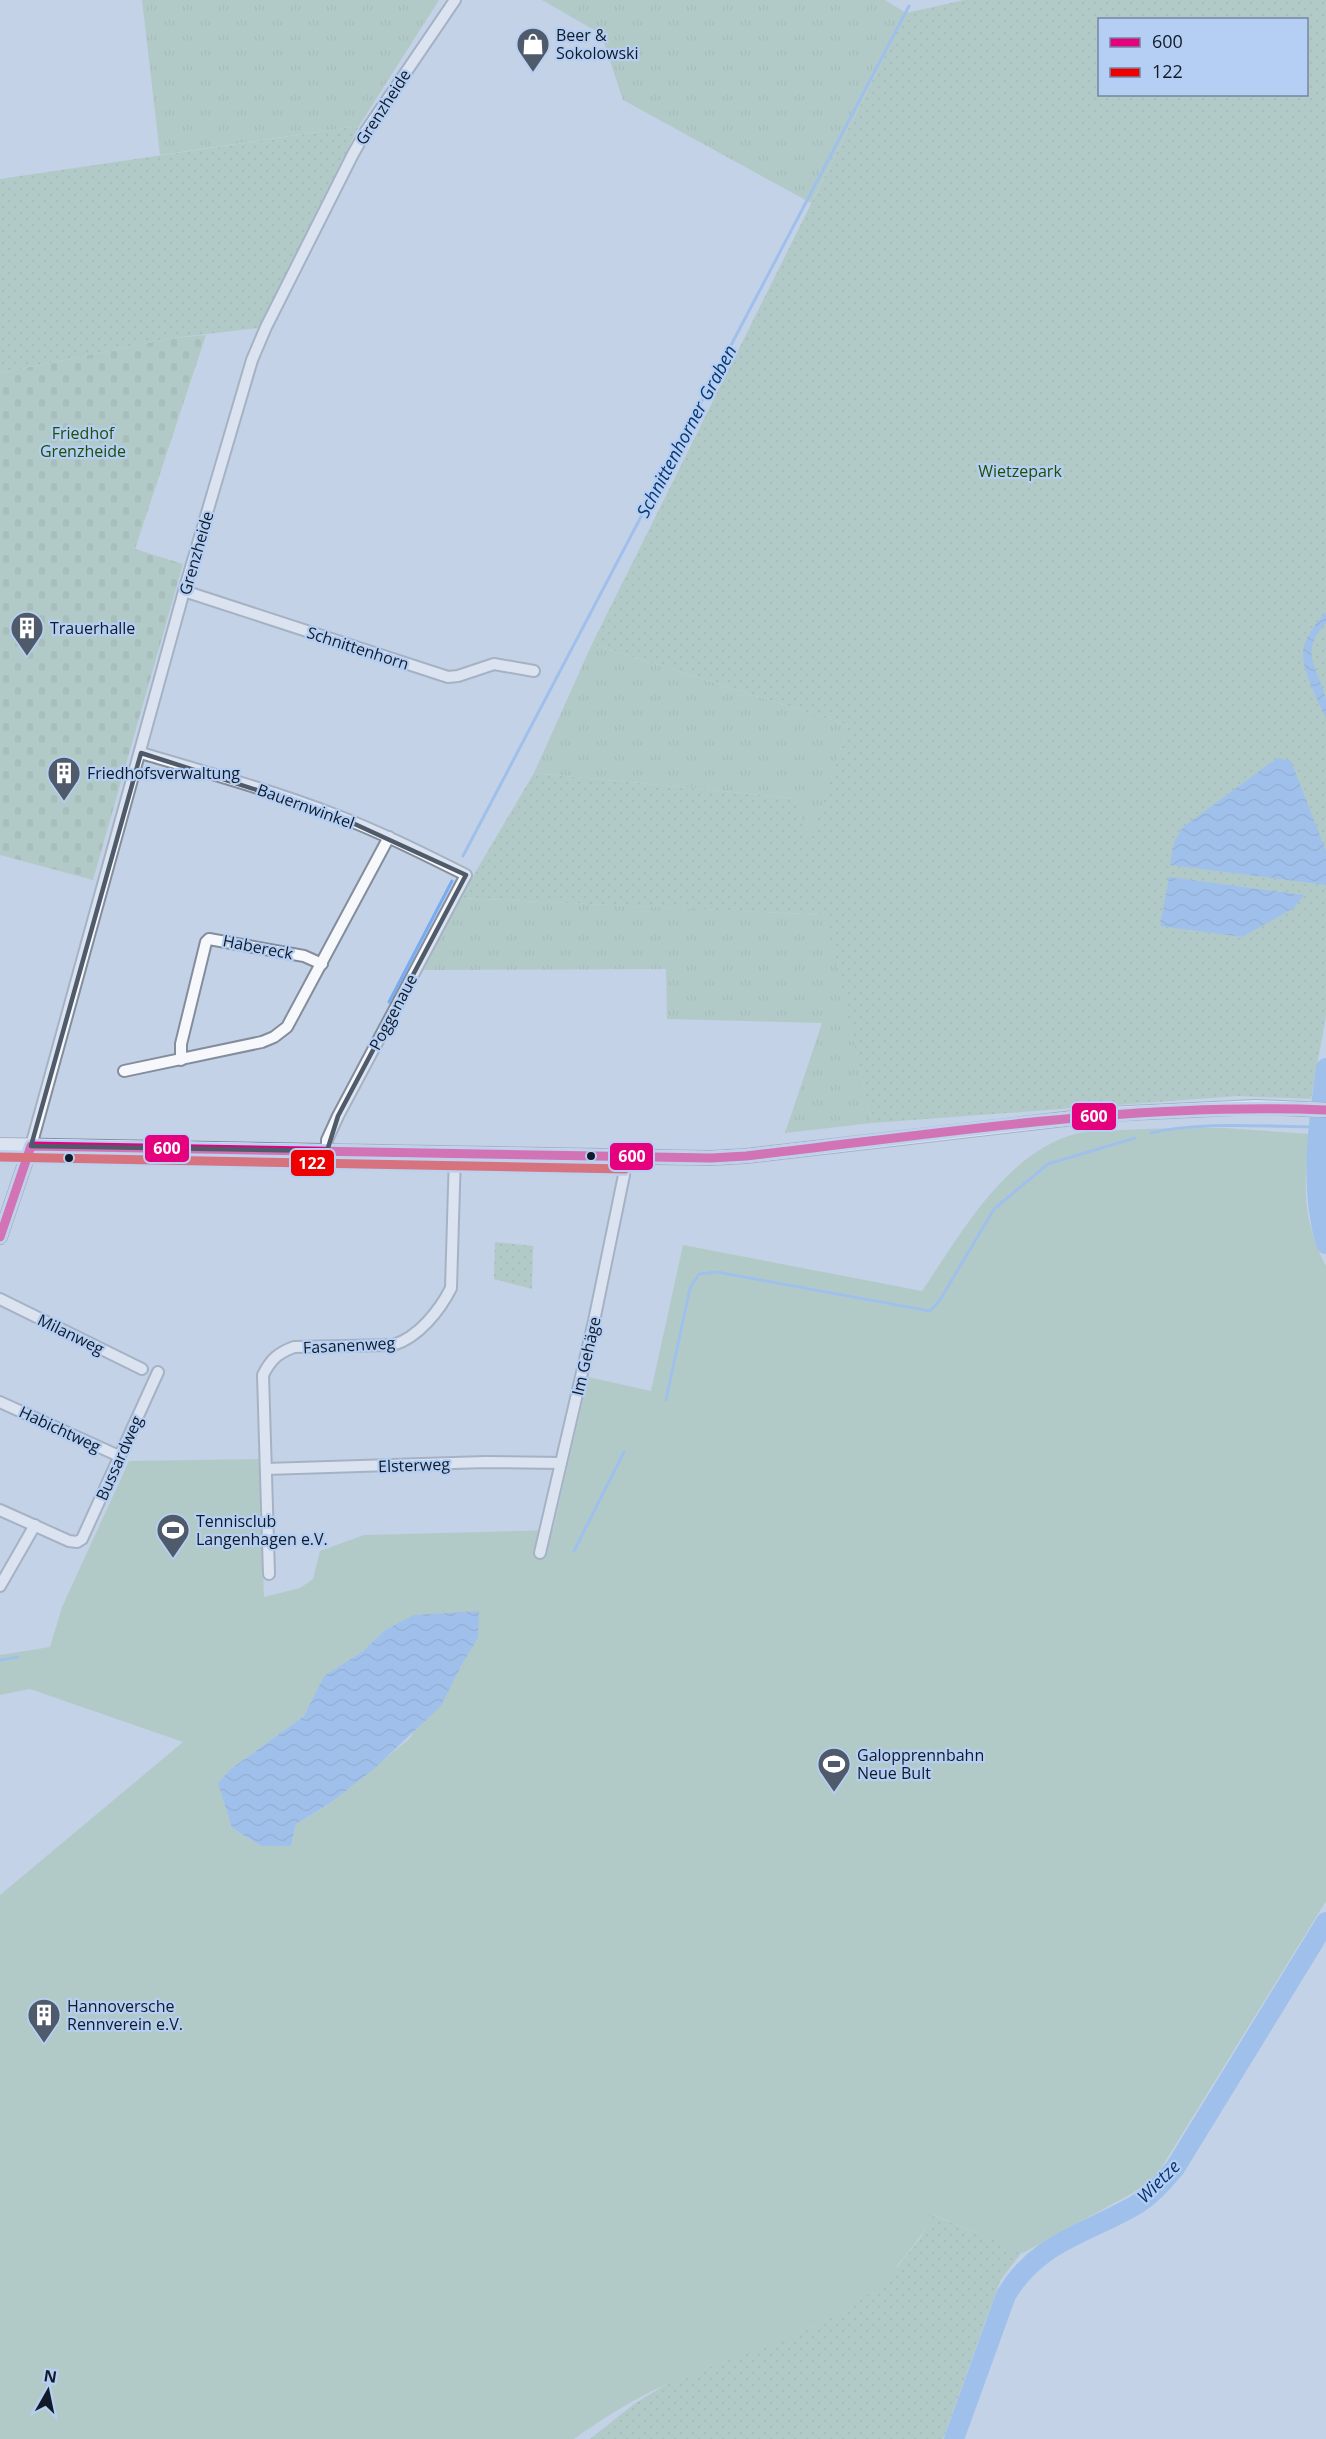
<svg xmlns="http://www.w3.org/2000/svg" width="1326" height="2439" font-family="'Open Sans',sans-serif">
  <defs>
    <pattern id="grass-tufts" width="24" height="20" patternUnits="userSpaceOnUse" patternTransform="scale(1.5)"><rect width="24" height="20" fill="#9ec2a3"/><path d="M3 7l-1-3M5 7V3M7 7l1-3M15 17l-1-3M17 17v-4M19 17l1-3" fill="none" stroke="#87a68c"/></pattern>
    <pattern id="cemetery-stones" width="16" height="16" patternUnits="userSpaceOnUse" patternTransform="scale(1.5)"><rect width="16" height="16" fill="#9ec2a3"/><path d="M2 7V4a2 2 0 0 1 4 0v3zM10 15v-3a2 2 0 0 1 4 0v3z" fill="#87a68c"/></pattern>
    <pattern id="park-dots" width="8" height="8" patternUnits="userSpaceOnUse" patternTransform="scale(1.5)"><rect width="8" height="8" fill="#9ec2a3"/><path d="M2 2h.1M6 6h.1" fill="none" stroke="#87a68c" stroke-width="1.8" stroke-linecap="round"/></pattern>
    <pattern id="water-waves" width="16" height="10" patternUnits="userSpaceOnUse" patternTransform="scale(1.5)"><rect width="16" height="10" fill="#77abf3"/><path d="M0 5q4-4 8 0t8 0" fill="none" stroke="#608ac5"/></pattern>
  </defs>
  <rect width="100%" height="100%" fill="#c3d2e6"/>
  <g fill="url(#grass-tufts)">
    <polygon points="142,0 439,0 359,126 160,155"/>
    <polygon points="542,0 885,0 906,13 811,203 623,100 601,34"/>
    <polygon points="592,644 848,725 810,844 794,798 534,773"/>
    <polygon points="460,898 826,915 872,1123 785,1133 822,1023 667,1019 666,969 422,970"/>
  </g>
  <polygon fill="url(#cemetery-stones)" points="206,335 135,549 183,564 93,880 0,855 0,373 173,338"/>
  <g fill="url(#park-dots)" fill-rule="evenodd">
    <path d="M964 0H1326V1016L1311 1099 1238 1096 872 1123 825 915 460 898 534 773 794 798 810 842 848 725 592 644 906 13ZM1100 20H1306V94H1100Z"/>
    <polygon points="359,126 258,328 173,338 0,373 0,179"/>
    <polygon points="495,1242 533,1246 532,1289 494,1279"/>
    <polygon points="933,2215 1022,2252 1000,2281 943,2439 590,2439 634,2404 670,2382 816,2326 898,2266 920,2238"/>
  </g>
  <path fill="#9ec2a3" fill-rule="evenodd" d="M1226 1128 1310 1134C1303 1185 1302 1219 1326 1266V1901L1160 2170 1146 2184 1131 2194 1023 2253 934 2215C911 2252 883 2288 844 2311 791 2342 729 2358 672 2382 636 2397 605 2417 574 2439H0V1895L183 1742 30 1689 0 1695V1655L50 1647 62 1607 129 1461 259 1459 264 1597 300 1588 313 1579 320 1551 364 1535 553 1530 588 1377 651 1391 683 1245 922 1291C960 1235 1005 1153 1075 1134 1085 1131 1097 1132 1107 1131 1147 1128 1186 1128 1226 1128ZM385 1630 478 1638 409 1739 329 1804 296 1824 291 1846H261L232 1828V1768L304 1716 325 1676 363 1651Z"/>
  <g fill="url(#water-waves)">
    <path d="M1326 612V623C1298 653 1318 666 1326 699 1326 705 1326 712 1326 718 1318 701 1303 673 1303 654 1303 638 1316 624 1326 612Z"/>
    <polygon points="1277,758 1291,761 1326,851 1326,885 1170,865 1174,842 1183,827"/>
    <polygon points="1169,877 1304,895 1294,908 1242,937 1160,926"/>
    <polygon points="479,1611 478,1638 461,1666 441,1706 375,1768 329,1804 296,1824 291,1846 261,1846 232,1828 218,1783 232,1768 304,1716 324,1676 363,1651 385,1630 414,1615"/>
  </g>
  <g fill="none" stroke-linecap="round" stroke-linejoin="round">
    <g stroke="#77abf3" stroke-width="3">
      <polyline points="463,856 909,6"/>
      <polyline points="389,1002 452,881"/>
      <polyline points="1323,1087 1326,1088"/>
      <path d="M1151 1133C1200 1121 1268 1127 1319 1127"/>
      <polyline points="666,1400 690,1288 699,1274 717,1272 930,1311 940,1300 994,1209 1048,1164 1135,1138"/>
      <polyline points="574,1551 624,1452"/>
      <polyline points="0,1660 18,1657"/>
    </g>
    <g stroke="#77abf3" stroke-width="20">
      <path d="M1326 1068C1318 1125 1309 1188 1326 1244"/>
      <path d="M954 2439 1006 2295C1038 2242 1083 2235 1134 2206 1150 2197 1163 2182 1175 2168L1326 1922"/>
    </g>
    <g stroke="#838d9c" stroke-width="14">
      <g id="minor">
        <polyline points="184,591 448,677 458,676 494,664 534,671"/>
        <path d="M141 753C205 772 270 790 333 814 378 831 422 853 466 875L338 1116 327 1140V1151"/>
        <polyline points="181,1060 181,1044 206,942 209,939 304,956 322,964"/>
        <polyline points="124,1071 262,1042 274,1037 287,1027 389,837"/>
        <polyline points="31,1146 184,591 252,360 266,327 353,154 366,131 455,0"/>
        <polyline points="0,1299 142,1369"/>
        <polyline points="0,1402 119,1456"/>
        <polyline points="266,1469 485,1462 561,1463"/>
        <polyline points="0,1510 69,1541 77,1542 82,1539 158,1372"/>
        <polyline points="540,1553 594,1321 624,1175 625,1157"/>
        <path d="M269 1574 263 1375C271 1359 278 1353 294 1347L393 1345C418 1338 440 1310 451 1288L455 1154"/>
        <polyline points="0,1586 35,1525"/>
      </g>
    </g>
    <g stroke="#838d9c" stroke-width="16">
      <g id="tertiary">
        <polyline points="0,1145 711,1158 746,1156 1108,1114 1256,1107 1326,1110"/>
        <polyline points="0,1237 31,1146"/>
      </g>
    </g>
    <use href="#minor" stroke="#f6f8fb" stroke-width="10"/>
    <use href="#tertiary" stroke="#f6f8fb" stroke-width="14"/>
    <g stroke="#b5cff4" stroke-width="14">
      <path id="bus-1" d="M0 1237 31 1146 711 1158 746 1156C938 1134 1132 1102 1326 1110"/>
    </g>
    <g stroke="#b5cff4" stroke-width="14">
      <polyline id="bus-2" points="0,1157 625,1169"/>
    </g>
    <use href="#bus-1" stroke="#e5007d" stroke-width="9"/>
    <use href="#bus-2" stroke="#e00" stroke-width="9"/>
  </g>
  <path d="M0 0H1326V2439H0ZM141 753 335 815 466 875 338 1116 327 1151 31 1146Z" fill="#c3d2e6" fill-opacity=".55" fill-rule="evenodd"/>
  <path fill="none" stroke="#4f5a6a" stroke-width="4.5" stroke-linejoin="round" d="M141 753 335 815 466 875 338 1116 327 1151 31 1146Z"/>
  <defs>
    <g id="shop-pin" transform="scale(1.725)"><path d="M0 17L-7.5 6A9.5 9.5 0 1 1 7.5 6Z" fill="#4f5a6a" stroke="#b5cff4"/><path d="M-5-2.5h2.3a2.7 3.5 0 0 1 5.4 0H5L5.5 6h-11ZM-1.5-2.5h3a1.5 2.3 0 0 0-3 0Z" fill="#fff"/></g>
    <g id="building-pin" transform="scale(1.725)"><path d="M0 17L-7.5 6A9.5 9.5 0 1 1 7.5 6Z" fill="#4f5a6a" stroke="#b5cff4"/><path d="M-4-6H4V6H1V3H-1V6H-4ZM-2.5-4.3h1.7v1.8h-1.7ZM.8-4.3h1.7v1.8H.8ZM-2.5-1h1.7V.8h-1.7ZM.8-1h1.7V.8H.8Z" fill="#fff"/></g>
    <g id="stadium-pin" transform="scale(1.725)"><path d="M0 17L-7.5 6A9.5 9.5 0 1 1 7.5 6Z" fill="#4f5a6a" stroke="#b5cff4"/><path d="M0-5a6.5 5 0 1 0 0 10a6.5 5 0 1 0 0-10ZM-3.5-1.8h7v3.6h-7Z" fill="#fff"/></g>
  </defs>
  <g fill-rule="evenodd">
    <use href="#shop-pin" x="533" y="44"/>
    <use href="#building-pin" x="27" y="628"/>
    <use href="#building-pin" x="64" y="773"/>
    <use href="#stadium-pin" x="173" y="1530"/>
    <use href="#stadium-pin" x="834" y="1764"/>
    <use href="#building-pin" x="44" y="2015"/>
  </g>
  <g fill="#111a27" stroke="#b5cff4" stroke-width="2">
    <circle cx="591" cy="1156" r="5"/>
    <circle cx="69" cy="1158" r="5"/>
  </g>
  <g text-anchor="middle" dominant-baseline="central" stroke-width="4.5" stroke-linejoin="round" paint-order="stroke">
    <g font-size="16" fill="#111a27" stroke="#b5cff4" text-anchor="start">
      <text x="556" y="35">Beer &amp;<tspan x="556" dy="18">Sokolowski</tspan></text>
      <text x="50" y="628">Trauerhalle</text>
      <text x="87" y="773">Friedhofsverwaltung</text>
      <text x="196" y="1521">Tennisclub<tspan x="196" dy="18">Langenhagen e.V.</tspan></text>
      <text x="857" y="1755">Galopprennbahn<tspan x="857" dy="18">Neue Bult</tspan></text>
      <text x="67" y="2006">Hannoversche<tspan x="67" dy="18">Rennverein e.V.</tspan></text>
    </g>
    <g font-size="16" fill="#111a27" stroke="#b5cff4">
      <text transform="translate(383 107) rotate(-57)">Grenzheide</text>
      <text transform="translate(196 553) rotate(-74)">Grenzheide</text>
      <text transform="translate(358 648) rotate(18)">Schnittenhorn</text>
      <text transform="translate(306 806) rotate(20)">Bauernwinkel</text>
      <text transform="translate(258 947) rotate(11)">Habereck</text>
      <text transform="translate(393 1012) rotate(-62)">Poggenaue</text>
      <text transform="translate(71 1334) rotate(26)">Milanweg</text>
      <text transform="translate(349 1345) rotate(-3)">Fasanenweg</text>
      <text transform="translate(586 1356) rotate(-77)">Im Gehäge</text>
      <text transform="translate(60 1429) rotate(25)">Habichtweg</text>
      <text transform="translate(119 1458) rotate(-66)">Bussardweg</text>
      <text transform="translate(414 1465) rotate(-2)">Elsterweg</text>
    </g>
    <g font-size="16" fill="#1f4e04" stroke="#b5cff4">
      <text x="83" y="433">Friedhof<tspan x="83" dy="18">Grenzheide</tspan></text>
      <text x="1020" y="471">Wietzepark</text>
    </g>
    <g font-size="18" font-style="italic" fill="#093670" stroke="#b5cff4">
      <text transform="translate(686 431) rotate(-62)">Schnittenhorner Graben</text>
      <text transform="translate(1158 2181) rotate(-45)">Wietze</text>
    </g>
  </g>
  <g stroke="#b5cff4" stroke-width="2">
    <rect x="1071" y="1102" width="46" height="29" rx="6" fill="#e5007d"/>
    <rect x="144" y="1134" width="46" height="29" rx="6" fill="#e5007d"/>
    <rect x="609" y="1142" width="45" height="29" rx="6" fill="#e5007d"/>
    <rect x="290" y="1149" width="45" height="28" rx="6" fill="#e00"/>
  </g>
  <g font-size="16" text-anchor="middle" font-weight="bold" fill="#fff">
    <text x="1094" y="1122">600</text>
    <text x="167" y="1154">600</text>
    <text x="632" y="1162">600</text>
    <text x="312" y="1169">122</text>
  </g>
  <rect x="1098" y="18" width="210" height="78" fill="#b5cff4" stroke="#7387a2" stroke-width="1.5"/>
  <rect x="1110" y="38" width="30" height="9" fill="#e5007d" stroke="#7387a2" stroke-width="1.5"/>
  <text x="1152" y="48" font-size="18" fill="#111a27">600</text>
  <rect x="1110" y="68" width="30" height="9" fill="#ee0000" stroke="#7387a2" stroke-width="1.5"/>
  <text x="1152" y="78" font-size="18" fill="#111a27">122</text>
  <g transform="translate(48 2391) rotate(9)" stroke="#b5cff4" stroke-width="4.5" paint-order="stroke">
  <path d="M0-4.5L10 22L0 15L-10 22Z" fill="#111a27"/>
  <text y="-9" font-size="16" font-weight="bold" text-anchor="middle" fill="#111a27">N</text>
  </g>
</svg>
